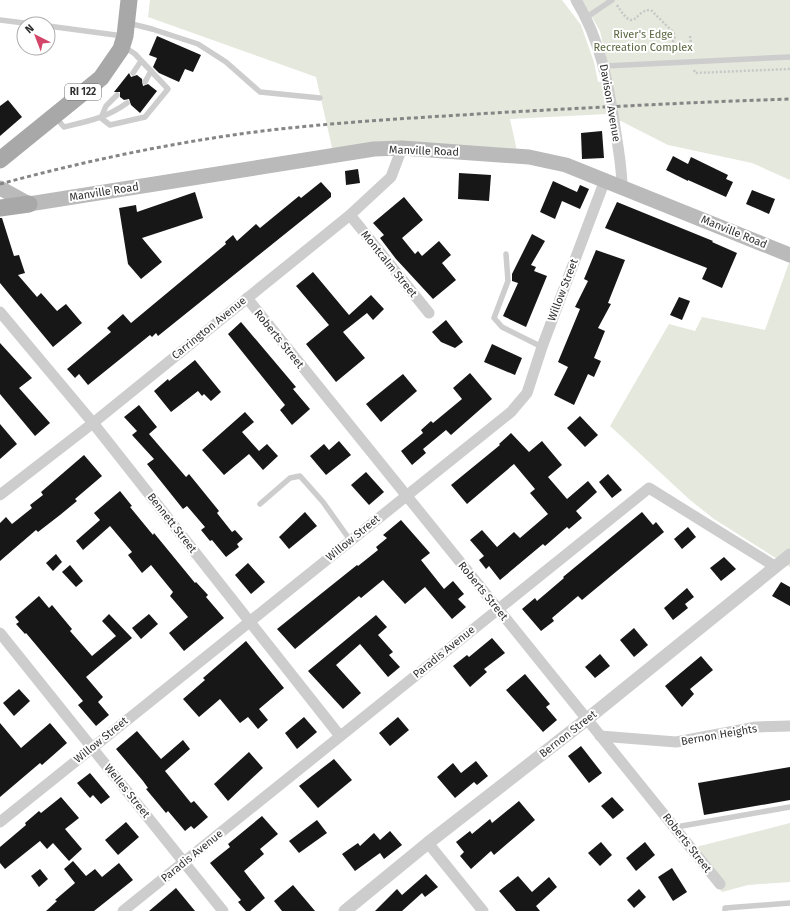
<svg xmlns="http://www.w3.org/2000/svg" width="790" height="911" font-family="'Fira Sans',sans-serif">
  <rect width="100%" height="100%" fill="#fff"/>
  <g fill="#e5e8dc">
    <polygon points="150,0 562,0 581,25 594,62 598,82 611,81 600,31 582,0 790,0 790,180 752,163 668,145 607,114 510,119 517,151 333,152 316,77 148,17"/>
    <polygon points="790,260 790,567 714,519 690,500 610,426 669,324 695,331 702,317 765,330"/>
    <polygon points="790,823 790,882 748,885 722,892 688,849"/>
  </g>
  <g fill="#171717">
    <polygon points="157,36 201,55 193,72 185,69 179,82 159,73 153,67 157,58 149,55"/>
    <polygon points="129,73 131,77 137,75 142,79 143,86 148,84 157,91 140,113 131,105 129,99 124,100 120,97 120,92 114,92"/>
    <polygon points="8,100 22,117 0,136 0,106"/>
    <polygon points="602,131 604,158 582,159 581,133"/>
    <polygon points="673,156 688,164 691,157 728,175 726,179 733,182 726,197 688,180 688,181 666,170"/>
    <polygon points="358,169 360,183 346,185 345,171"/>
    <polygon points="459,173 491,175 489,201 458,199"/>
    <polygon points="553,181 577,192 580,185 589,189 580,209 562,201 555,219 540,212"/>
    <polygon points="321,182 331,193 331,197 158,336 156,333 152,337 150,335 88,385 79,374 75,378 67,369 111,332 107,328 123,314 131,323 226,244 225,242 233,235 237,241 256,224 260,228 299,196 301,198"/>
    <polygon points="752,190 775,199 769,214 746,204"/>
    <polygon points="195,192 203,218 142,238 162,262 141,279 128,264 119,208 136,205 137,212"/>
    <polygon points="404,197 423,220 402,238 415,254 418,251 422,256 439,241 451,255 442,263 456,280 433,299 396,259 380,238 384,235 373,223"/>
    <polygon points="617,202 713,241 712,242 737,253 722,288 702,279 707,268 605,228"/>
    <polygon points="0,218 2,218 14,256 19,255 25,273 18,275 37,297 41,293 57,311 66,304 82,323 53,347 0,283"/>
    <polygon points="532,234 545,241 531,265 536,267 534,271 547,276 526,327 503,316 518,283 512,281 512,274"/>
    <polygon points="596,250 625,260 608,303 611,304 598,328 605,331 594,358 601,361 594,377 588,374 574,405 554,395 568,367 558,362 580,309 575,307 588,281 584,279"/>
    <polygon points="313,272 349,315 371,295 384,309 373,320 367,313 343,332 365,358 336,382 306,344 329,325 296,286"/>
    <polygon points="679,297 690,301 682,320 670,315"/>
    <polygon points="446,320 463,342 455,348 441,342 432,332"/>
    <polygon points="241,322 296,387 293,389 310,409 292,425 280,410 285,405 228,334"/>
    <polygon points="0,343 32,378 19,388 50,423 35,436 0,394"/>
    <polygon points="492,344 522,358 515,375 484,362"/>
    <polygon points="195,360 221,392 211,401 204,394 202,396 198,391 171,412 154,391 168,379 169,381"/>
    <polygon points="470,373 492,399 451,435 446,430 423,449 426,453 412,465 401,451 423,433 421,430 431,421 433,423 462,399 453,388"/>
    <polygon points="403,374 417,391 381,422 366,404"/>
    <polygon points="139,405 157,427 149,434 186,477 189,474 219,511 217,513 232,532 235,530 243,539 237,544 239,547 226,557 212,540 210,541 201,530 205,527 187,506 183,509 147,464 154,459 132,435 137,431 124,417"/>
    <polygon points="245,412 254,422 242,432 259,451 267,444 278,456 263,470 249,454 224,475 202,450"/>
    <polygon points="580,416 598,435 585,447 567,428"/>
    <polygon points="0,424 17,444 0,459"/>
    <polygon points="511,433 529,452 542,441 562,465 548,477 567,499 588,481 597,492 576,511 582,518 569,529 567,527 545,546 543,544 500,580 489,566 486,569 479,560 484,556 470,540 482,530 497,547 514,532 520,538 548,514 530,493 535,489 514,464 467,504 451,485 500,445 499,444"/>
    <polygon points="339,441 351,455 326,475 310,456 324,444 329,450"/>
    <polygon points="84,455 102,476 75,499 77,501 60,515 38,532 36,530 0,561 0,523 6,517 12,524 32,508 30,505 43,495 41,492"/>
    <polygon points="366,472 384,492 369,505 351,485"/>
    <polygon points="608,474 622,490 612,498 599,482"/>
    <polygon points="120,491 132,506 130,507 153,535 154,533 195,583 196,582 208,595 206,597 224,618 184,651 169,633 188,617 170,596 173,592 151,565 142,573 128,555 132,552 110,526 83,550 76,541 100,520 94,513"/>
    <polygon points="305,512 317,526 289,549 279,537"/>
    <polygon points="642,512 653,525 656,522 664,532 582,600 578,596 552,618 554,621 541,631 522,609 535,598 537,601 564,578 563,577"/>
    <polygon points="401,520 430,553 421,560 444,589 453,581 464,594 458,599 466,607 452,619 425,587 405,604 383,580 361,598 359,596 295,649 277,629 357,565 358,566 378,550 376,547 387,538 383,535"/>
    <polygon points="688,527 696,537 682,549 674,539"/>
    <polygon points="56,554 62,562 53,571 46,563"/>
    <polygon points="724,557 736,569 721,581 710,568"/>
    <polygon points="248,563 265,582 251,594 235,575"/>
    <polygon points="70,565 83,581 76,587 62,572"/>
    <polygon points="781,582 790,587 790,606 772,596"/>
    <polygon points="687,588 694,597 685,604 688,608 673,620 664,608"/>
    <polygon points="39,596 49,608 52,605 72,629 70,631 92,656 116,636 102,621 109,614 132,638 86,677 103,697 98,702 109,715 96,726 78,705 83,701 26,633 25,634 16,624 19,622 15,617"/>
    <polygon points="149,614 158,624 141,639 132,628"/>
    <polygon points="376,615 387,627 378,635 393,652 389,655 400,667 388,677 360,644 336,665 361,693 343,709 308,671"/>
    <polygon points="634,628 648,645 634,657 620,640"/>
    <polygon points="492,638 505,653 484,669 487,672 470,687 453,666 467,655 469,657"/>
    <polygon points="246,641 284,688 259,709 268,720 258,729 248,717 240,723 220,699 199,717 183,699 205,680 203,678"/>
    <polygon points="600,654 610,666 595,678 585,667"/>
    <polygon points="701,656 713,670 690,689 694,694 682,707 665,686"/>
    <polygon points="525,674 550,704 546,707 557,720 543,732 506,690"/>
    <polygon points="19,689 30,701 14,716 3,703"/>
    <polygon points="304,717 317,732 297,749 285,733"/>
    <polygon points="398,717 409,730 390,746 379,733"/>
    <polygon points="0,723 21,748 50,723 67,743 42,765 40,763 0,797"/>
    <polygon points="137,731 161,759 183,740 190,749 165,771 191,803 194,801 208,817 194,829 191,826 185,831 168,811 166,813 146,789 148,788 143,781 116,749"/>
    <polygon points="581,746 602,773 589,783 568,756"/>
    <polygon points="249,752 263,768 228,801 214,784"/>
    <polygon points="334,759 352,780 318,808 299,786"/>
    <polygon points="476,761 488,776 477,785 474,782 455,798 437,777 453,763 461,773"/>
    <polygon points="790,767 790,800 704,815 698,783"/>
    <polygon points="90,773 110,797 101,804 93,795 90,798 77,783"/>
    <polygon points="61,797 79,818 65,829 82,849 69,861 53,843 47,849 40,841 5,869 0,863 0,847 26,825 25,823 39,811 41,813"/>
    <polygon points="612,797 624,810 613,819 601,806"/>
    <polygon points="519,801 535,820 494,855 491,851 471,869 460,856 464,852 456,842 470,831 472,834 490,819 492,823"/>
    <polygon points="262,816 278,834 260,849 264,854 244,871 265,898 250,911 246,911 238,902 241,900 210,863 230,847 228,844"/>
    <polygon points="317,820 327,833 299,853 289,841"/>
    <polygon points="126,822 139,837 118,855 105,840"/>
    <polygon points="390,831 402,845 384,859 380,853 355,871 342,854 358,843 360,846 374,833 380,840"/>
    <polygon points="601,842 612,855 600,866 588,853"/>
    <polygon points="645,842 655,855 636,871 626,858"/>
    <polygon points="73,861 86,876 95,869 102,877 119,863 133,880 94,911 46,911 57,901 55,900 75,883 64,869"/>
    <polygon points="672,868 687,892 673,901 658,877"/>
    <polygon points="40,869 48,879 39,887 31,876"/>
    <polygon points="426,874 438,887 425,897 422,893 402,911 375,911 397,889 402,895"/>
    <polygon points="518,876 532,892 549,877 557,887 536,906 540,911 516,911 499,891"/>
    <polygon points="293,885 315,911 282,911 274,901"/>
    <polygon points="176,888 195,911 149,911"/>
    <polygon points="639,889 646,897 634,908 627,900"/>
  </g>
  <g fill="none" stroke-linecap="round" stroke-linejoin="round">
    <g stroke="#c7c7c7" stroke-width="2.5" stroke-dasharray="2 2" stroke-linecap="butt">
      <path d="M617 5C636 36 634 9 651 10L673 32 675 36 672 44 673 49 678 51 692 48"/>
      <polyline points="690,36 692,53"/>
      <polyline points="694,70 695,73 790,69"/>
    </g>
    <g stroke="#cdcdcd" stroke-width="5.5">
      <polyline points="587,17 612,0"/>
      <polyline points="0,20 32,24"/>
      <polyline points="128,23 152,29 198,44 226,62 260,92 320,98"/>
      <polyline points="48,26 123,36"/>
      <polyline points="605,66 790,57"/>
      <polyline points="133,73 141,61"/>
      <polyline points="145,82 151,71"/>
      <polyline points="117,95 106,106 101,118 110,125 145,117 168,89 135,54 123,46"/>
      <path d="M56 118 64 127C89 121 106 118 127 103"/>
      <polyline points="506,254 508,281 494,318 502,327 542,347"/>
      <polyline points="260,504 290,478 300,476 323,502 350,540"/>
      <polyline points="676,827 790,807"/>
      <polyline points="725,911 725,908 790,903"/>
    </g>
    <g stroke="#cdcdcd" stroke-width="11">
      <path d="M576 0C600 39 608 82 615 127 618 148 622 167 622 188"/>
      <polyline points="350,215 429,313"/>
      <polyline points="247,298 720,884"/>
      <polyline points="0,312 93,423 340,736"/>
      <polyline points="0,495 93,423 350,215 391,177 402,148"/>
      <polyline points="0,633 223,911"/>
      <polyline points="600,736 676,742 756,727 790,726"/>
      <polyline points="0,822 511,412 527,393 542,347 605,180"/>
      <polyline points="428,843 483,911"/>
      <polyline points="123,911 649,488 776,567"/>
    </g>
    <polyline stroke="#cdcdcd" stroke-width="13" points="345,911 428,843 586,720 790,555"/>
    <polyline stroke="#bababa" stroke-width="15" points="0,188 29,204 374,149 402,148 529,157 566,165 790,255"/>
    <g stroke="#a8a8a8" stroke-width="17">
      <polyline points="0,160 101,78 121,49 125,36 129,0"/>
      <polyline points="0,208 29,204"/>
    </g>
    <path stroke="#858585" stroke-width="3" stroke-dasharray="4 3" stroke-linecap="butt" d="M0 184C89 160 179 141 271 130 350 121 430 117 510 112 603 107 697 102 790 99"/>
  </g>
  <g text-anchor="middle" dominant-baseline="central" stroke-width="4" stroke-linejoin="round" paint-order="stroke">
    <rect fill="#fff" stroke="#6e6e6e" stroke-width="1" x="65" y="84" width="36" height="16" rx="3"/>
    <g font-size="10" font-weight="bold" fill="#303030">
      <text x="83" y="92">RI 122</text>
    </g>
    <g font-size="11" fill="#5a6741" stroke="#fff">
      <text x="643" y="34">River's Edge<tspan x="643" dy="13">Recreation Complex</tspan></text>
    </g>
    <g font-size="11" fill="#303030" stroke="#fff">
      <text transform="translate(610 103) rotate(80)">Davison Avenue</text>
      <text transform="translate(424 151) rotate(2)">Manville Road</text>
      <text transform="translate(104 192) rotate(-9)">Manville Road</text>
      <text transform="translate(734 232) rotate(22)">Manville Road</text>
      <text transform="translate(389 264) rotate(51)">Montcalm Street</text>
      <text transform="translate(563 290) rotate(-69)">Willow Street</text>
      <text transform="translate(209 328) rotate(-39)">Carrington Avenue</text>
      <text transform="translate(279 339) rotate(51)">Roberts Street</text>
      <text transform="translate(172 523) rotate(52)">Bennett Street</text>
      <text transform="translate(353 538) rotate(-39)">Willow Street</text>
      <text transform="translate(483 591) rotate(51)">Roberts Street</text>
      <text transform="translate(444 652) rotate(-39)">Paradis Avenue</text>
      <text transform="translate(568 734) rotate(-38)">Bernon Street</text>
      <text transform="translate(719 735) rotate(-10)">Bernon Heights</text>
      <text transform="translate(101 740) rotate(-39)">Willow Street</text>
      <text transform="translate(127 791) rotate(51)">Welles Street</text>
      <text transform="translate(687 843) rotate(52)">Roberts Street</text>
      <text transform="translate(192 856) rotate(-39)">Paradis Avenue</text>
    </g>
  </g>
  <g transform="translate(36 36) rotate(318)"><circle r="19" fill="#ffffff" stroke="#acacac"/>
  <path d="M0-3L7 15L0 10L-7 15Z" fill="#d34569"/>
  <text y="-6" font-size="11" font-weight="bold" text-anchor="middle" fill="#303030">N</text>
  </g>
</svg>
